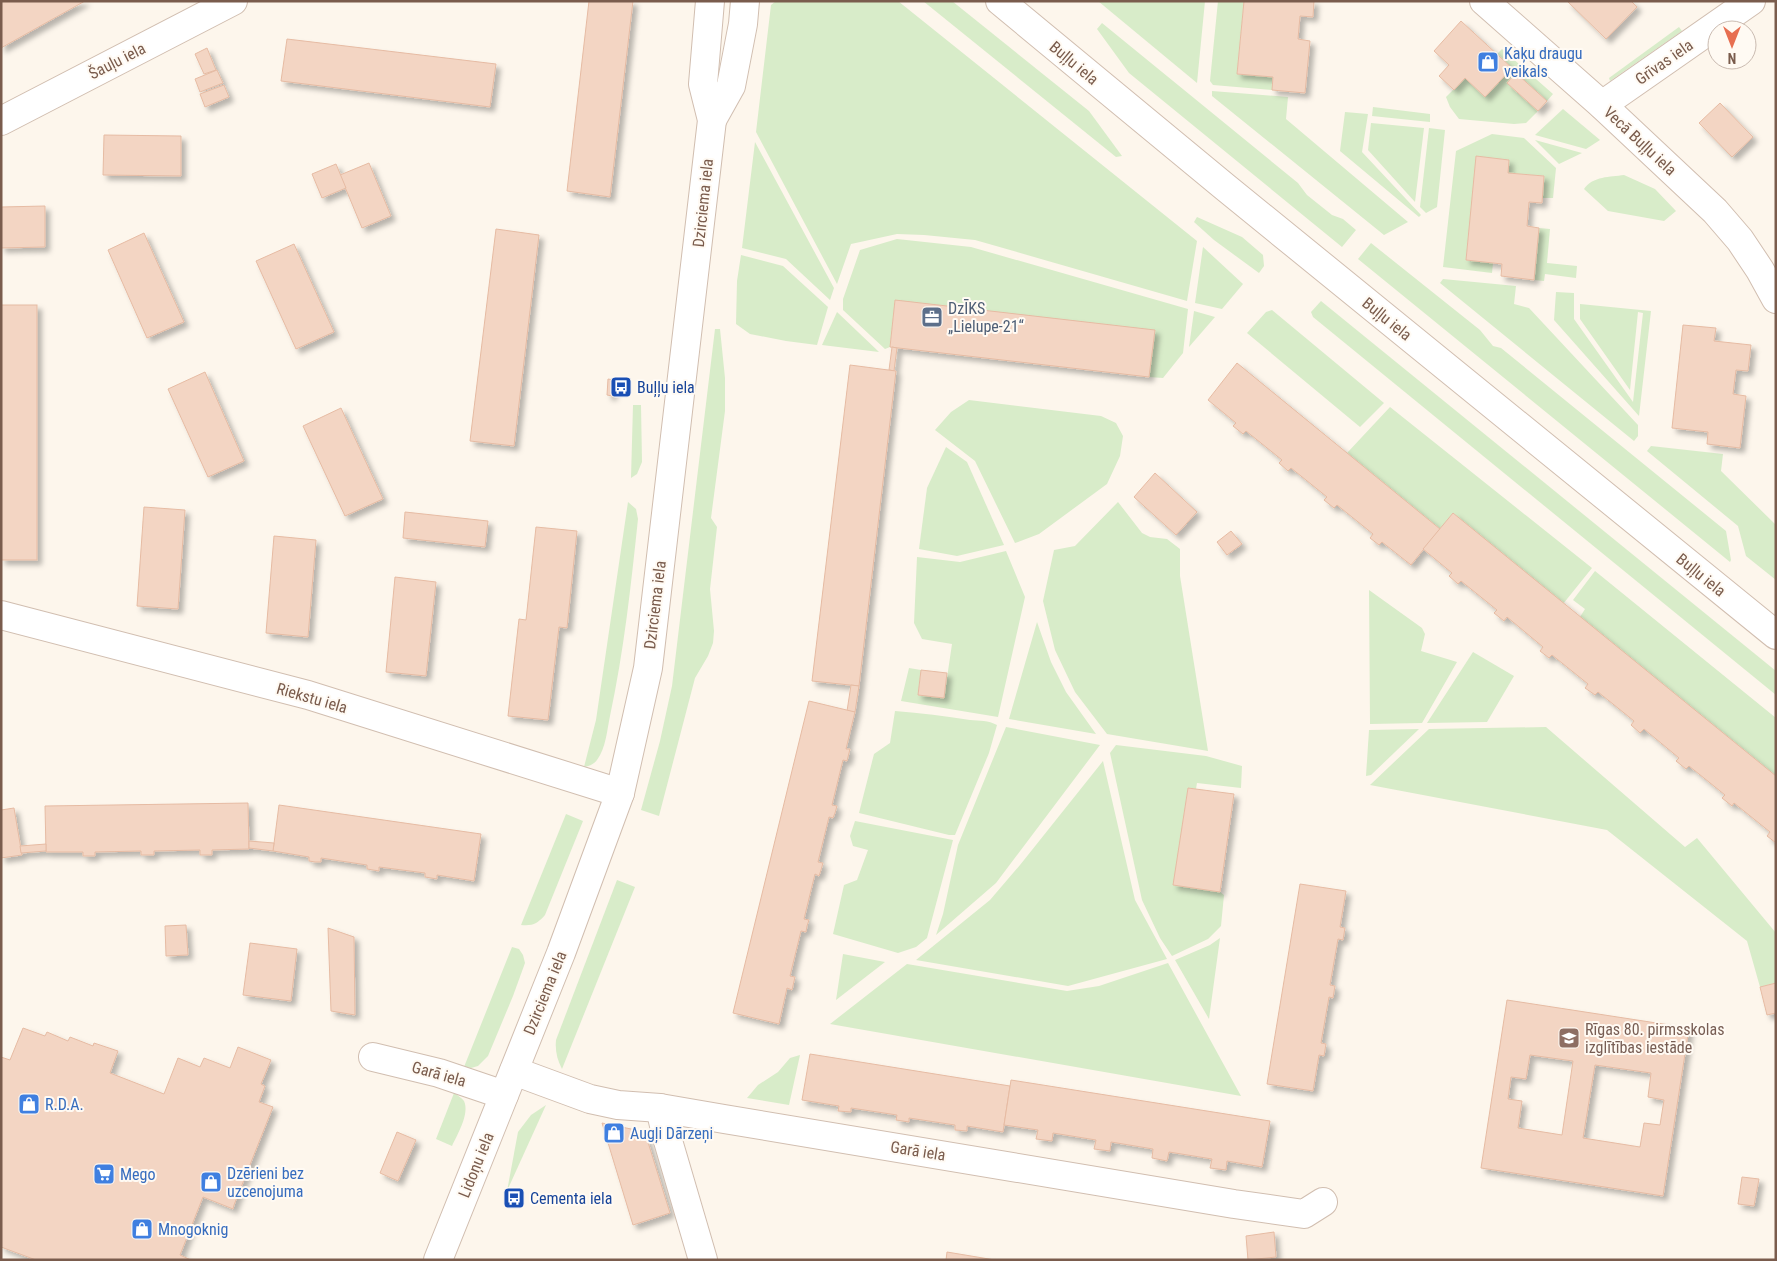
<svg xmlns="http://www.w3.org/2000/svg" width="1777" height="1261" font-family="'Roboto Condensed',sans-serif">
  <defs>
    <filter id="shadow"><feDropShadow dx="4.5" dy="4.5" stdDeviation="2.5" flood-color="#0004"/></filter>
  </defs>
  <rect width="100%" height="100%" fill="#fdf6ec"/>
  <g fill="#d8ecc9">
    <polygon points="776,1 898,1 1197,241 1187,301 975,240 924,235 897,234 851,244 837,284 756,132 771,5"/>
    <polygon points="923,1 952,1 1089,111 1122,156 1116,157"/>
    <polygon points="1098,1 1205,1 1197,83"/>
    <polygon points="1218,1 1244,1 1237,74 1273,77 1272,90 1213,85 1210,81"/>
    <polygon points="1102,23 1298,183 1307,195 1332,215 1343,219 1356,230 1342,247 1129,73 1097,29"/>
    <polygon points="1679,27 1682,31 1610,81 1609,78"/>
    <polygon points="1502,49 1553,94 1547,101 1516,73 1507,83 1538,111 1526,123 1514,124 1459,119 1450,107 1446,97 1465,78 1485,97 1512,68 1497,54"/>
    <polygon points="1212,91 1288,97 1286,119 1408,222 1384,235 1212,96"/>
    <polygon points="1373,107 1430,114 1430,122 1372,116"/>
    <polygon points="1563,109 1600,140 1586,149 1535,135"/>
    <polygon points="1345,112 1368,114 1362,152 1421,215 1419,217 1340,151"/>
    <polygon points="1371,123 1424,128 1415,202 1368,150"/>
    <polygon points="1429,128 1445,130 1437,207 1426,213 1420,207"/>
    <polygon points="1492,134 1524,138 1556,168 1553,198 1542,198 1544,176 1508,173 1509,160 1477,157 1466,260 1493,263 1492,273 1443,267 1456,151"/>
    <polygon points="1535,140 1582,153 1559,164"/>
    <polygon points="755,142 834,288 830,300 786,259 742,248"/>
    <path d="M1624 175 1655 189 1676 211 1664 221 1608 211 1584 189C1593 176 1610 177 1624 175Z"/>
    <polygon points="1197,217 1242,237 1263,255 1264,266 1259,273 1214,240 1194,222"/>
    <polygon points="1539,228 1550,229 1547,263 1577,266 1576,278 1545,274 1544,281 1534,280"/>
    <polygon points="897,239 971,247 1188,309 1183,353 1163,378 1149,377 1155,331 895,301 890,347 885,349 843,310 843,299 860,250"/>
    <polygon points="1371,243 1480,330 1493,346 1501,348 1726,531 1731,560 1730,562 1358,259"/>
    <polygon points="1203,247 1243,284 1222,309 1195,303"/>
    <polygon points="741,255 783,266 828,307 817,345 786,341 750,334 736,324 737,281"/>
    <polygon points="1443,279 1516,286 1514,304 1529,308 1638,425 1638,436 1634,441 1440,283"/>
    <polygon points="1556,292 1574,293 1574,319 1633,402 1643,313 1638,312 1630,390 1580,319 1580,304 1651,311 1639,416 1554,320"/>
    <polygon points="1321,301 1776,671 1776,695 1313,317 1311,312"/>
    <polygon points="1272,310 1384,403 1360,427 1247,333 1266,312"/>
    <polygon points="1194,311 1215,317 1189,347"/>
    <polygon points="837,312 879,352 822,345"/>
    <polygon points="715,329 720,329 725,378 725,411 711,518 717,527 710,589 714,631 713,643 708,656 695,678 659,816 641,810 660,741 672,686"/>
    <polygon points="969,400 1101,416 1116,423 1123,436 1120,456 1107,484 1039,534 1015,543 975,461 935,430 951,412"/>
    <polygon points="633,405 641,405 642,462 637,474 631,478"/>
    <polygon points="1390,407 1592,568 1563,604 1453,513 1440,529 1347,453"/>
    <polygon points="1651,446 1723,454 1721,471 1776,525 1776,580 1746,556 1738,526 1647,451"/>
    <polygon points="946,447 967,462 1004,545 957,556 919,549 927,488"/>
    <path d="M628 502 636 509 638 519C631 585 624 651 610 716 607 730 606 748 597 760 594 764 590 766 584 767L596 720Z"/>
    <polygon points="1118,502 1142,533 1150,537 1167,539 1180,549 1180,576 1208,751 1107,734 1075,692 1055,650 1043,601 1054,550 1075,546"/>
    <polygon points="1006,551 1025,597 998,717 901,701 909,668 921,670 918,695 944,698 952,644 922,639 914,623 917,557 960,562"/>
    <polygon points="1595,571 1776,718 1776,776 1580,617 1585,609 1573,600"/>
    <polygon points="1369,590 1422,628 1425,634 1421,651 1457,662 1422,723 1370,724"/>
    <polygon points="1037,622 1051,662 1066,692 1096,734 1009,719"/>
    <polygon points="1473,652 1514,676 1487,722 1427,723"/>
    <path d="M895 711C921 713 945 716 970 720 980 721 988 720 997 725L989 753 955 835H949L859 813 874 754 890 743Z"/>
    <polygon points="1006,727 1100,745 996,883 936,935 943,914 958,845"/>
    <polygon points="1546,727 1685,847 1697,838 1776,933 1776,983 1760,987 1747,941 1607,830 1370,785 1429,729"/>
    <polygon points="1419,729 1371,775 1366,776 1369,730"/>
    <polygon points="1116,745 1206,756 1242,766 1241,788 1197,783 1196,789 1188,788 1174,885 1220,892 1224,895 1221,926 1208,939 1172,956 1160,938 1142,900 1110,753"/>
    <polygon points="1103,761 1135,900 1167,959 1068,986 916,960 990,900 1020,865"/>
    <path d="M566 814 583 821 545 915C537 924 533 926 521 925Z"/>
    <polygon points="855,821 953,840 927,938 916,947 898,953 833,934 844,885 857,880 868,850 853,846 850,836"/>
    <path d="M617 880 635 887 562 1069C557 1059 555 1051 556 1040Z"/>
    <polygon points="1220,938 1209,1019 1175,960 1210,945"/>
    <polygon points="512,947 519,949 523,955 525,963 513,996 488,1056 478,1066 471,1068 464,1067"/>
    <polygon points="843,954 885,962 836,1000"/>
    <polygon points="1168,963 1241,1096 830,1024 907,964 1067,991 1099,986"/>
    <polygon points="800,1055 789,1105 747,1098 758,1085 778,1072 790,1058"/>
    <path d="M454 1093C457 1095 462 1098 464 1101 470 1114 457 1135 452 1146L436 1139Z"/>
    <polygon points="546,1105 507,1191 518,1132 531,1115"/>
  </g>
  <g fill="#f3d5c3" stroke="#e6bba3" fill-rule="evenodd" filter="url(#shadow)">
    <polygon points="1,1 85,1 1,48"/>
    <polygon points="589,1 633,1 610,197 567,191"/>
    <polygon points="1244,1 1314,1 1313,17 1300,16 1298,39 1310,41 1305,93 1272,90 1273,77 1237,74"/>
    <polygon points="1567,1 1631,1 1637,7 1606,39"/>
    <polygon points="1461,21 1512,68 1485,97 1465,78 1454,90 1439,76 1449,65 1434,51"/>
    <polygon points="287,39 496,64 490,107 281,81"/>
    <polygon points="207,48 216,70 204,74 195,54"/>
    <polygon points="217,70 223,83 200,92 195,79"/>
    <polygon points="1516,73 1547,101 1538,111 1507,83"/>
    <polygon points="224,85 229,97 205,107 200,94"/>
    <polygon points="1720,103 1753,137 1732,157 1699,123"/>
    <polygon points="104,135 181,136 181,176 103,175"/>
    <polygon points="1476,156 1509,160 1508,173 1544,176 1542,203 1529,202 1527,226 1539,228 1534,280 1501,276 1502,264 1466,260"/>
    <polygon points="369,163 391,216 362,228 340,175"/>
    <polygon points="336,164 346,188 322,198 312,174"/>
    <polygon points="45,206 45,247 1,248 1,207"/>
    <polygon points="496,229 539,235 514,446 470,441"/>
    <polygon points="144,233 184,322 147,338 108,250"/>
    <polygon points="294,244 334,332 296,349 256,261"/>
    <polygon points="895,300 1155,330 1149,377 890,347"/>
    <rect x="1" y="305" width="36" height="255"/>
    <polygon points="1683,325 1716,328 1714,341 1751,345 1748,371 1736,370 1733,394 1746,396 1740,448 1707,444 1708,432 1672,428"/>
    <polygon points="892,347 897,348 894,371 889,370"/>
    <polygon points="1237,363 1440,529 1411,565 1382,542 1379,545 1370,538 1373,534 1337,505 1334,508 1324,500 1327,497 1291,468 1288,471 1279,463 1282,460 1246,431 1243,434 1233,426 1236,423 1208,400"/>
    <polygon points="850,365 896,371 859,686 812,681"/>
    <polygon points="205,372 244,461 208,477 168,389"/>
    <polygon points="608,379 614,380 612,396 607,395"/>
    <polygon points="341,408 383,499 345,516 303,426"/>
    <polygon points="1155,473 1197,512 1176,535 1134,497"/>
    <polygon points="144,507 185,510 178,609 137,606"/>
    <polygon points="405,512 488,521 485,547 403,538"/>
    <polygon points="1453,513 1776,776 1776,843 1767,836 1770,832 1734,803 1732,806 1722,798 1725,795 1689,766 1686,769 1676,761 1679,758 1644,729 1640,733 1631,725 1634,721 1598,692 1595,695 1585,688 1588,684 1552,655 1549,658 1540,651 1543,647 1507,617 1504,621 1494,613 1497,610 1461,581 1458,584 1449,576 1452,573 1423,549"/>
    <polygon points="536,527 577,531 567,628 559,627 548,720 508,716 519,619 526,620"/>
    <polygon points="1231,531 1242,544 1227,555 1217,542"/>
    <polygon points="274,536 316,540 308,637 266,633"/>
    <polygon points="395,577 436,582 426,676 386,672"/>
    <polygon points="921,670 947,673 944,698 918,695"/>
    <polygon points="851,685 859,686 855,712 847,711"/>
    <polygon points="809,701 855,712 846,749 850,749 847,761 843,760 832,805 837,806 835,813 833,818 829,817 818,862 823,863 821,870 819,876 815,874 804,919 809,920 807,926 806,932 801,931 790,976 795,977 792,990 787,988 779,1024 733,1013"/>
    <polygon points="1188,788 1234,794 1220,892 1173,885"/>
    <polygon points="248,803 249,849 212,850 212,855 200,855 200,850 154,851 154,855 141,855 141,851 95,852 95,856 83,856 83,852 46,852 45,806"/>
    <polygon points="279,805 481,834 474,881 437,875 437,879 425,877 425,873 379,867 379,871 367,869 367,865 321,858 321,862 315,862 309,861 309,857 273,851"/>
    <polygon points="14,808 22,855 1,858 1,810"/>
    <polygon points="249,841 274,843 273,851 249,848"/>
    <polygon points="46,844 46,851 21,853 20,846"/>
    <polygon points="1300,884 1346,891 1340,927 1345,928 1343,940 1338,939 1330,985 1335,986 1333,998 1329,997 1321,1043 1326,1044 1324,1056 1319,1055 1313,1091 1267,1084"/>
    <polygon points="186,925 188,955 166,956 165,926"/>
    <polygon points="328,928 354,937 355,1015 331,1011"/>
    <polygon points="250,943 297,949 291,1001 243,995"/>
    <polygon points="1776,983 1776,1013 1767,1015 1760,987"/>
    <path d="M1507 1000 1689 1028 1663 1196 1481 1168ZM1530 1055 1573 1061 1562 1135 1518 1128 1522 1101 1508 1099 1511 1077 1526 1079ZM1595 1065 1651 1073 1648 1097 1664 1100 1660 1125 1644 1123 1640 1147 1583 1138Z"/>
    <polygon points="23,1028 45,1036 47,1032 68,1041 70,1037 93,1046 94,1043 118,1051 110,1073 164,1094 178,1058 200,1067 204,1058 230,1068 238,1047 271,1060 261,1084 265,1086 259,1102 273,1107 234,1205 233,1209 203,1197 180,1255 191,1260 36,1260 1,1247 1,1057 10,1060"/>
    <polygon points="810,1054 1010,1086 1003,1132 967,1126 967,1131 955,1130 955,1125 909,1118 909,1122 896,1120 897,1115 851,1108 851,1112 838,1111 839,1106 802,1100"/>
    <polygon points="1011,1080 1270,1121 1262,1167 1227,1161 1226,1170 1210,1168 1212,1159 1169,1152 1167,1161 1152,1158 1153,1149 1111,1142 1110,1151 1094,1149 1096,1140 1053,1133 1052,1141 1036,1139 1038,1130 1004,1125"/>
    <polygon points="602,1123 636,1130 647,1139 670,1213 633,1225"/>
    <polygon points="397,1132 416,1140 398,1181 380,1173"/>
    <polygon points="1742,1177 1759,1179 1754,1206 1738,1204"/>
    <polygon points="1274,1232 1276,1257 1248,1260 1246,1236"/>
    <polygon points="947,1252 995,1260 946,1260"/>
  </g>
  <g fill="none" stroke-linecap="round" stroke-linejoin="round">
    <g stroke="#d1beb0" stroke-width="30">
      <g id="minor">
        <polyline points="1000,1 1225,187 1776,635"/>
        <polyline points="1484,1 1602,105 1715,211 1740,240 1760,270 1776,299"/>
        <polyline points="1602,105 1751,1"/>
        <polyline points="712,120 731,86 743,24 745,1"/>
        <polyline points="1,121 233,1"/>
        <polyline points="1,615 308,695 620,793"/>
        <polyline points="373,1057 439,1073 504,1095"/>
        <polyline points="514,1071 590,1099 618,1105 660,1108 724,1119 1234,1204 1304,1214 1323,1202"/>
        <polyline points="660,1108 666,1134 703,1260"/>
        <polyline points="438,1260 561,953 620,793 648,668 712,120 703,84 710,1"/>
      </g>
    </g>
    <use href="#minor" stroke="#fff" stroke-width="28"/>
  </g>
  <defs>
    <g id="shop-square" transform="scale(1.125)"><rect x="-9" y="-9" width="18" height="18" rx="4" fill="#3f7fe0" stroke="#fffaf3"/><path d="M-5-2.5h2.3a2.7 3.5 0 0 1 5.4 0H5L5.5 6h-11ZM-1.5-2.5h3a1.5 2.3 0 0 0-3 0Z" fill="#fff"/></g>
    <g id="office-square" transform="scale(1.125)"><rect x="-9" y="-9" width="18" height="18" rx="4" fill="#5c6f8a" stroke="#fffaf3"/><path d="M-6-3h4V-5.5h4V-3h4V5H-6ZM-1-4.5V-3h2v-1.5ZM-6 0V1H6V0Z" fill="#fff"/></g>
    <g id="bus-square" transform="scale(1.125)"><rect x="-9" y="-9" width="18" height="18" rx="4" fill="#1a4fb4" stroke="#fffaf3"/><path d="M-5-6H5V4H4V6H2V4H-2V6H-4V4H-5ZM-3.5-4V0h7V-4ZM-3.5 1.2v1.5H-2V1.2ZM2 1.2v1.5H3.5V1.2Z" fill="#fff"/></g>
    <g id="school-square" transform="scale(1.125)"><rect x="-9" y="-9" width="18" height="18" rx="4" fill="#8d6e63" stroke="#fffaf3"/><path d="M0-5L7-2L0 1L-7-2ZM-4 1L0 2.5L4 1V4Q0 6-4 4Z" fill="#fff"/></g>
    <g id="supermarket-square" transform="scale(1.125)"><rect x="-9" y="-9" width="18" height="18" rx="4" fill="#3f7fe0" stroke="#fffaf3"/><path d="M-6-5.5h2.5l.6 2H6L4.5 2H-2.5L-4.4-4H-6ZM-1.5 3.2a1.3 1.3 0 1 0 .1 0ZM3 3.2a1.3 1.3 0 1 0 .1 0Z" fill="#fff"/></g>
  </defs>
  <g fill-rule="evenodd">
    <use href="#shop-square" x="1488" y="62"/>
    <use href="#office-square" x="932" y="317"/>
    <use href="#bus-square" x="621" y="387"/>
    <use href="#school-square" x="1569" y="1038"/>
    <use href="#shop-square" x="29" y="1104"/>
    <use href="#shop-square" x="614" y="1133"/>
    <use href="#supermarket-square" x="104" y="1174"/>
    <use href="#shop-square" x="211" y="1182"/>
    <use href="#bus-square" x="514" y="1198"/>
    <use href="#shop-square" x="142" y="1229"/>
  </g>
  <g text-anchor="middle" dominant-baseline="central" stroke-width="4" stroke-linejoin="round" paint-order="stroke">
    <g font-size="16" fill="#366cbe" stroke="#fffaf3" text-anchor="start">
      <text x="1504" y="53">Kaķu draugu<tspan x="1504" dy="18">veikals</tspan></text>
      <text x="45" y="1104">R.D.A.</text>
      <text x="630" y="1133">Augļi Dārzeņi</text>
      <text x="227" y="1173">Dzērieni bez<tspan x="227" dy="18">uzcenojuma</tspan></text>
      <text x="120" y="1174">Mego</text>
      <text x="158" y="1229">Mnogoknig</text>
    </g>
    <g font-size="16" fill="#7a5c4d" stroke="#fffaf3">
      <text transform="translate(117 61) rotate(-27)">Šauļu iela</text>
      <text transform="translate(1664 62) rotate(-35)">Grīvas iela</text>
      <text transform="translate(1074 63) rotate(40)">Buļļu iela</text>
      <text transform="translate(1640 141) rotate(43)">Vecā Buļļu iela</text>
      <text transform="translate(703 203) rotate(-84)">Dzirciema iela</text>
      <text transform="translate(1387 319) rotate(39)">Buļļu iela</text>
      <text transform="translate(1701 575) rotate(39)">Buļļu iela</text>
      <text transform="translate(655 605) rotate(-83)">Dzirciema iela</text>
      <text transform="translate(312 698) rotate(16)">Riekstu iela</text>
      <text transform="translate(545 993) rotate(-68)">Dzirciema iela</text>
      <text transform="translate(439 1074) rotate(16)">Garā iela</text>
      <text transform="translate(918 1151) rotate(9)">Garā iela</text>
      <text transform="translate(476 1165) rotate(-68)">Lidoņu iela</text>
    </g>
    <g font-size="16" fill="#4e5e75" stroke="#fffaf3" text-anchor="start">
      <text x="948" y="308">DzĪKS<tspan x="948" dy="18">„Lielupe-21“</tspan></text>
    </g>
    <g font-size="16" fill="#164399" stroke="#fffaf3" text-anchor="start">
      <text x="637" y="387">Buļļu iela</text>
      <text x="530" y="1198">Cementa iela</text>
    </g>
    <g font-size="16" fill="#785e54" stroke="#fffaf3" text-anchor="start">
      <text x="1585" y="1029">Rīgas 80. pirmsskolas<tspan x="1585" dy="18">izglītības iestāde</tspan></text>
    </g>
  </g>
  <rect width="1777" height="1261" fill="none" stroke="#7a5c4d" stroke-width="5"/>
  <g transform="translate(1732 45) rotate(180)"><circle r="24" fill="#fffaf3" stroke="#cabbb1"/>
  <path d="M0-4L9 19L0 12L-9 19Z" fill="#e76f51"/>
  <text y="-8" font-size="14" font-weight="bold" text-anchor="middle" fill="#7a5c4d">N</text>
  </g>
</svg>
